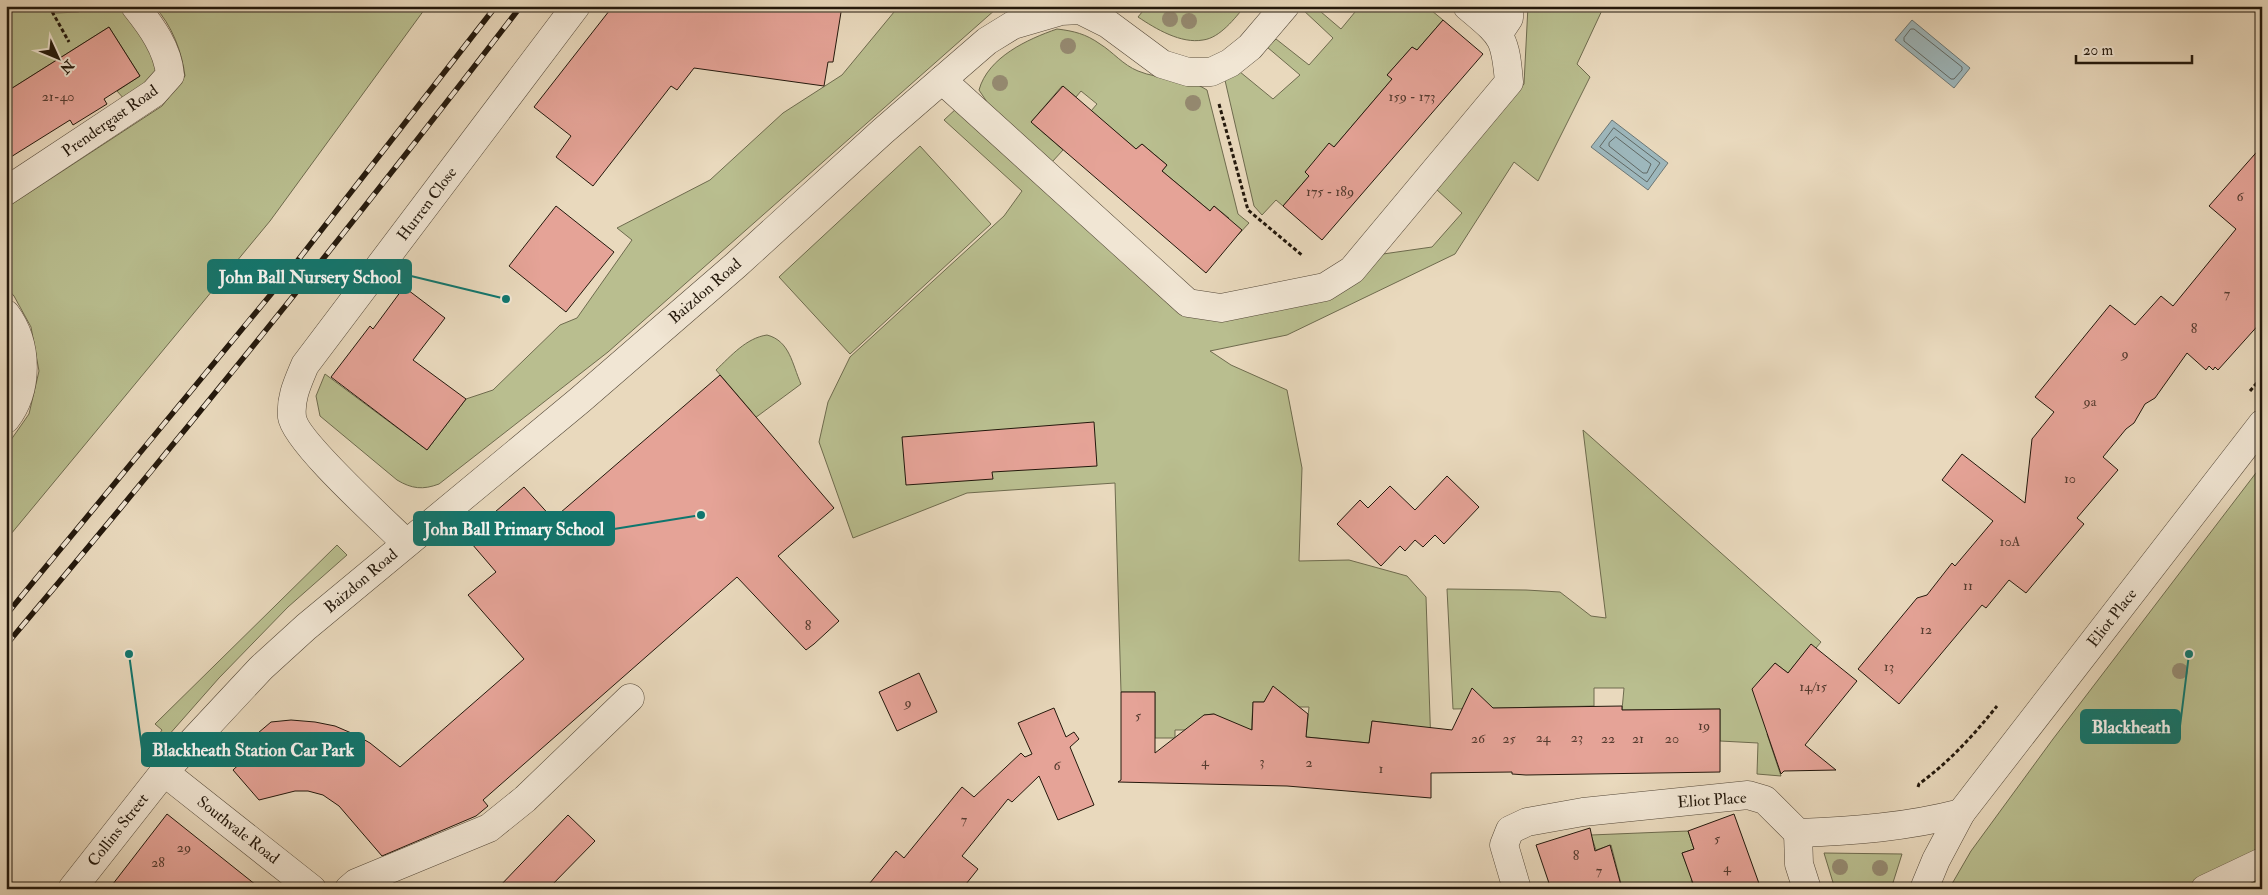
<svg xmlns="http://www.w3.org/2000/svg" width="2268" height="895" font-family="'IM FELL Double Pica',serif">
  <rect width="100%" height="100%" fill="#e9d9bd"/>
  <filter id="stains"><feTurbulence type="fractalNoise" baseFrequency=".004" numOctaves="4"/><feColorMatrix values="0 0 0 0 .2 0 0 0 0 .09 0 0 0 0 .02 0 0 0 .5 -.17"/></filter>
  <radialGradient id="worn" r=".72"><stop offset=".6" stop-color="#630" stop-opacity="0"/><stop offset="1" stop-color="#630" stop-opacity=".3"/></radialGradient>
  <g fill="#b9be8f" stroke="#6e6b4e">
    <polygon points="6,6 34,6 56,13 78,12 98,6 120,6 142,32 161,70 125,100 117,91 140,76 109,27 6,92"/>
    <path d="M154 6H427L270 221 6 540V447L29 414 39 371 31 327 14 296 6 287V208L162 106 185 76C182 52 172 25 154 6Z"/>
    <path d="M899 6H1004L996 9 608 352 439 484C423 490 412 489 397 480L320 416 316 396 325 374 427 450 466 399 493 390 560 325 577 318 632 240 617 228 710 180 783 113 842 75Z"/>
    <path d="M1147 6H1211L1216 10 1219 6H1245C1235 18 1220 38 1203 40 1181 44 1156 29 1138 17Z"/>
    <polygon points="1304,6 1314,6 1341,29 1360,6 1426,6 1443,20 1417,50 1412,47 1388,74 1392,79 1334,147 1305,172 1309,176 1283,206 1276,200 1262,215 1254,206 1224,76 1234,67 1273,99 1300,75 1267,47 1276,39 1309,65 1333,38 1302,9"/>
    <polygon points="1528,6 1604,6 1577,64 1590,77 1538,181 1514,162 1455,254 1287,335 1210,351 1231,365 1287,390 1302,468 1299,561 1349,560 1407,576 1426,597 1431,748 1408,747 1408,725 1372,721 1369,743 1306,737 1309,707 1290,707 1287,697 1279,691 1268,695 1264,702 1253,702 1251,738 1214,714 1204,715 1192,730 1175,730 1175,738 1155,738 1155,692 1121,692 1115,483 967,493 853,538 819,442 828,402 850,357 1004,216 1022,191 944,120 957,108 1221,318 1376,255 1432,247 1462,213 1436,189 1524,84"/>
    <path d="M1057 29C1074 31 1086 34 1100 44 1113 52 1123 65 1138 71 1159 80 1189 77 1207 90L1238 214 1249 223 1238 235 1224 223 1229 218 1214 206 1210 211 1162 171 1167 165 1142 144 1136 149 1091 111 1097 104 1081 91 1076 97 1062 86 1031 122 1063 150 1052 162 991 108 979 90C988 57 1028 39 1057 29Z"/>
    <polygon points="920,146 991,224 850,354 779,277"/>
    <path d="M767 335C790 341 792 364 801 384L755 418 751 414 752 412 716 370C731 356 746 338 767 335Z"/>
    <polygon points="1583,430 1821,642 1816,648 1809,647 1788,673 1775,663 1762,678 1779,692 1784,728 1767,734 1781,776 1757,774 1758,743 1720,741 1720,709 1622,710 1624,688 1594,688 1594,706 1453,709 1447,589 1526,590 1560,592 1591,616 1606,618"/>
    <polygon points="2262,465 2262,889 1949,889 1971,851 2053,739"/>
    <polygon points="337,545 347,555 288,607 219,678 160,745 155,740 162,730 155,724"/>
    <polygon points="1688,831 1694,849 1682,853 1687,866 1704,875 1691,880 1695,889 1608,889 1621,884 1611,845 1596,850 1591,835"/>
    <polygon points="1824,853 1902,854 1891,889 1835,889"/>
  </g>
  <g fill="#9db7bc" stroke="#6c7776">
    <polygon points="1912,20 1970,68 1954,88 1895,40"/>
    <polygon points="1612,120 1668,163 1648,190 1591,147"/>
  </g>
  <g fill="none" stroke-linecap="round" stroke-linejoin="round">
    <g stroke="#606864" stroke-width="1">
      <polygon points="1911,29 1914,29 1962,67 1962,70 1954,79 1951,79 1904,41 1904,38"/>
      <polygon points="1614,128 1660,163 1647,182 1600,147"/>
      <polygon points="1616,137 1651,164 1647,173 1643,173 1609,146 1609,143"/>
    </g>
  </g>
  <g fill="#e5a397" stroke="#23180c">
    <polygon points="613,6 842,6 833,62 828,62 824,86 694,68 677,90 671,86 593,186 556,157 571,136 534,107"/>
    <polygon points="1443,20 1483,54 1322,240 1283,206 1309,176 1305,172 1329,143 1334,147 1392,79 1387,75 1412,47 1417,50"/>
    <polygon points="109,27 140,76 104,99 107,104 73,125 70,120 6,160 6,92"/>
    <polygon points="1063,86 1136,149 1142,144 1155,155 1167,165 1162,171 1210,211 1214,206 1242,230 1206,273 1031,122"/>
    <polygon points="2262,146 2262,321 2218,370 2215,367 2213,370 2209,366 2206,370 2187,353 2155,398 2145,404 2134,423 2126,429 2103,457 2118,470 2077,518 2084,524 2026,593 2009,580 1986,608 1982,605 1899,704 1858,669 1917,598 1927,595 1952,563 1955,566 1993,521 1942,480 1962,454 2025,503 2032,439 2054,412 2035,397 2110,305 2135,325 2161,296 2173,306 2236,229 2209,206"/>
    <polygon points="556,206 614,252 566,312 509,266"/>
    <polygon points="404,287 445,318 413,360 466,399 427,450 331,377 370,326 373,329"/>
    <polygon points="720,375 834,508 778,556 839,621 814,644 806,650 737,577 483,800 488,806 476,816 382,856 339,806 323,795 308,791 295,791 259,800 233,770 245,759 238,750 271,722 291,720 315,722 335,726 356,735 370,743 400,767 524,659 468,595 496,572 466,537 524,487 553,519"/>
    <polygon points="1094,422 1097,466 992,472 993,479 906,485 902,437"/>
    <polygon points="1447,476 1479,507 1444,544 1435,535 1423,547 1415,540 1405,551 1400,546 1381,566 1337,524 1360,500 1368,508 1390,486 1415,510"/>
    <polygon points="1811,644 1857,681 1805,745 1836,770 1784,771 1781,774 1752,689 1775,663 1788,673"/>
    <polygon points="919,673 937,712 897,731 879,692"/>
    <polygon points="1273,686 1308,714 1306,737 1369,743 1372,721 1452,730 1472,688 1493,708 1622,706 1622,710 1720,709 1720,772 1526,775 1512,774 1512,772 1431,773 1431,798 1287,786 1118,782 1121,780 1121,692 1155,692 1155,753 1204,715 1214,714 1252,730 1253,702 1264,702"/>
    <polygon points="1054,708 1066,737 1074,732 1079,739 1070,747 1094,805 1058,820 1039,776 1012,802 1008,799 962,856 978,869 962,889 865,889 896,851 904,858 962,787 974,797 1021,753 1025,757 1032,754 1018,723"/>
    <polygon points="167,814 261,889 109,889"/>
    <polygon points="1734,814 1761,889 1695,889 1682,853 1694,849 1688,831"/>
    <polygon points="568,815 595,841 548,889 497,889"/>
    <polygon points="1590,828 1595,851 1610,845 1622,889 1551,889 1536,845"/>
  </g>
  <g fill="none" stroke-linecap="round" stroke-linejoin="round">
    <g stroke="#544838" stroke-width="29">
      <g id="minor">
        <polyline points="1499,33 1509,18 1509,6"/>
        <path d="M942 80 1188 303 1221 308 1325 287 1352 270 1509 82C1505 35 1502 36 1467 6"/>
        <path d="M6 191 154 93 170 75C168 49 151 26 135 6"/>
        <path d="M6 314C28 344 29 389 6 419"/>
        <path d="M406 543C384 521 295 441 292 417 290 398 298 382 305 365L576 6"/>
        <polyline points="164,772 312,889"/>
        <polyline points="1798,833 1799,864 1807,889"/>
        <polyline points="72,889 164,772 261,668 306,627 580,400 736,265 883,131 987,41 1013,25 1061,11 1080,10 1108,24 1162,64 1188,72 1211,72 1230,63 1250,47 1285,6"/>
        <polyline points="349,889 356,883 489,828 525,799 630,698"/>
        <path d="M1517 889 1504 845 1510 830 1527 822 1583 812 1748 795 1765 800 1798 833C1853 831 1907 827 1961 813"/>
        <polyline points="1924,889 1936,860 1961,813 2262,424"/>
        <polyline points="2205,889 2262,862"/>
      </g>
    </g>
    <g stroke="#23180c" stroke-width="3" stroke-dasharray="4 2.5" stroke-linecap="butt">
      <polyline points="49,6 69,42"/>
      <polyline points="1219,104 1248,210 1303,256"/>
      <polyline points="2250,391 2262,377"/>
      <path d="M1918 787 1919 784C1949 762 1973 736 1997 706"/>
      <polyline points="1471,889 1480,885"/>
    </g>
    <use href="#minor" stroke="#f1e6d4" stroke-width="28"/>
    <g stroke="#23180c" stroke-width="5.5">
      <g id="rail">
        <polyline points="6,615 281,282 496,6"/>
        <path d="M6 645C183 436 354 223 521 6"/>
      </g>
    </g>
    <use href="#rail" stroke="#f1e6d4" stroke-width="4" stroke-dasharray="11" stroke-linecap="butt"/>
  </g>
  <g fill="#958a71">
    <circle cx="1170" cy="19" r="8"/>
    <circle cx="1189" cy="21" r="8"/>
    <circle cx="1068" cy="46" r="8"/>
    <circle cx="1000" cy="83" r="8"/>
    <circle cx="1193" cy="103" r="8"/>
    <circle cx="2180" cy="671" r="8"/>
    <circle cx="1840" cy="867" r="8"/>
    <circle cx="1880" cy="868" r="8"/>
  </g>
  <g text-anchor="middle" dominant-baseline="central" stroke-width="4" stroke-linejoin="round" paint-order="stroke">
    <g font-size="14" fill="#543b2f">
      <text x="58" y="96">21-40</text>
      <text x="1412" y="96">159 - 173</text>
      <text x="1330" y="191">175 - 189</text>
      <text x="2240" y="196">6</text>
      <text x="2227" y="293">7</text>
      <text x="2194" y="328">8</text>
      <text x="2125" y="353">9</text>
      <text x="2090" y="401">9a</text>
      <text x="2070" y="478">10</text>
      <text x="2010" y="541">10A</text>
      <text x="1968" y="585">11</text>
      <text x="808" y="625">8</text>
      <text x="1926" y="629">12</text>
      <text x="1889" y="666">13</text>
      <text x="1813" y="686">14/15</text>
      <text x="908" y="702">9</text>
      <text x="1138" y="715">5</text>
      <text x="1704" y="725">19</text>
      <text x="1543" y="737">24</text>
      <text x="1577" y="737">23</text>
      <text x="1478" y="738">26</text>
      <text x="1509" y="738">25</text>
      <text x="1608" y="738">22</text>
      <text x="1638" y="738">21</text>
      <text x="1672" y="738">20</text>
      <text x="1205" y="761">4</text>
      <text x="1262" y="761">3</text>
      <text x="1309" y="762">2</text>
      <text x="1057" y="765">6</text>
      <text x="1381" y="768">1</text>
      <text x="964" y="819">7</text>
      <text x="1717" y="838">5</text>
      <text x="184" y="847">29</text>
      <text x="1576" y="855">8</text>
      <text x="158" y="862">28</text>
      <text x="1727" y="867">4</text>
      <text x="1599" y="870">7</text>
    </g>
    <g font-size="16" fill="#23180c" stroke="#f1e6d4">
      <text transform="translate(110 121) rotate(-35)">Prendergast Road</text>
      <text transform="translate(427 204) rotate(-53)">Hurren Close</text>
      <text transform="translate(705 291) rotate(-41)">Baizdon Road</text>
      <text transform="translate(361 581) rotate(-40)">Baizdon Road</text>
      <text transform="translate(2112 618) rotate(-52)">Eliot Place</text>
      <text transform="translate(1712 800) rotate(-4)">Eliot Place</text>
      <text transform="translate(118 830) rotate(-52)">Collins Street</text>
      <text transform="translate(238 830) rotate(38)">Southvale Road</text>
    </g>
  </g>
  <path fill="none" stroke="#0f766e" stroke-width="2" d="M506 299L411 276M701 515L614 529M2189 654L2180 726M129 654L142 749"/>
  <g fill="#0f766e" stroke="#f1e6d4" stroke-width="2">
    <circle cx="506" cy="299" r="5"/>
    <circle cx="701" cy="515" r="5"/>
    <circle cx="2189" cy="654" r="5"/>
    <circle cx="129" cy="654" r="5"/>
  </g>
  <g fill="#0f766e" stroke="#0f766e" stroke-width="2">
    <rect x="208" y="260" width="203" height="33" rx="5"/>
    <rect x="414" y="512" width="200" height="33" rx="5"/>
    <rect x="2081" y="710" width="99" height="33" rx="5"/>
    <rect x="142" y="733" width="222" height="33" rx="5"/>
  </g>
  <g font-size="18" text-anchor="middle" font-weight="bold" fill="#fff">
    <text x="310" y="283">John Ball Nursery School</text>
    <text x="514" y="535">John Ball Primary School</text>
    <text x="2131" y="733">Blackheath</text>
    <text x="253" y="756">Blackheath Station Car Park</text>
  </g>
  <rect width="2268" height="895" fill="none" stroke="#e9d9bd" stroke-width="25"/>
  <rect x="8" y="8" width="2253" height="880" fill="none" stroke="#23180c" stroke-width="2.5"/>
  <rect x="12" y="12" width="2243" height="870" fill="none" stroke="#23180c"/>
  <g transform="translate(58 58) rotate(134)" stroke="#f1e6d4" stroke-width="4" paint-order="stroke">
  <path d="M0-4L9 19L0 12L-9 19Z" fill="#23180c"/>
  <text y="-8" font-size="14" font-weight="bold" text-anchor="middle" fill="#23180c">N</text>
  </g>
  <path d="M2076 55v8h116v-8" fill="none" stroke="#23180c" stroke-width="2.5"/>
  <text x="2083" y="55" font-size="15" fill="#23180c" stroke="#f1e6d4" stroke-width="4" paint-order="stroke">20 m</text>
  <rect width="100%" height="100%" filter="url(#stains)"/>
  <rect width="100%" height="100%" fill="url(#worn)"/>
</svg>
